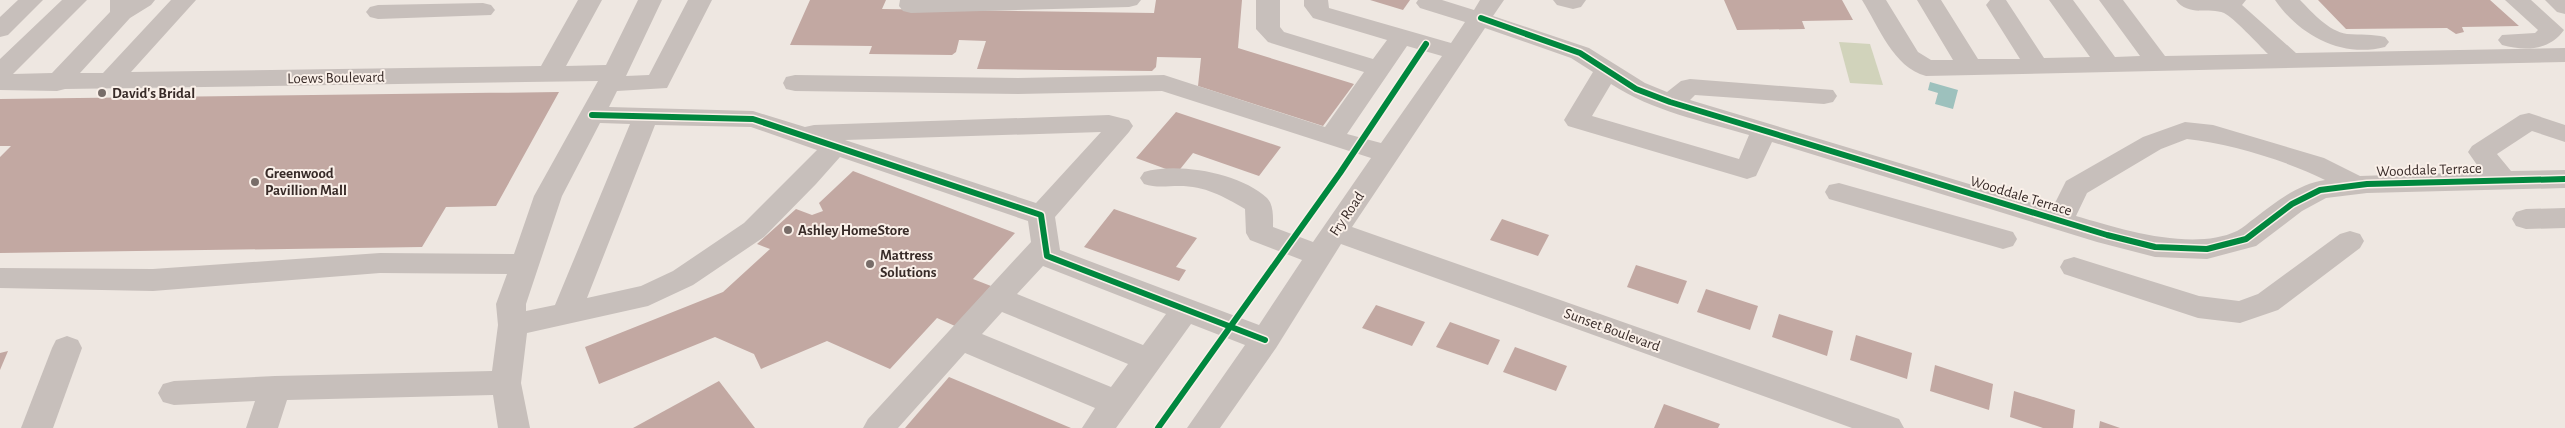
<svg xmlns="http://www.w3.org/2000/svg" width="2565" height="428" font-family="'Alegreya Sans',sans-serif">
  <rect width="100%" height="100%" fill="#eee7e1"/>
  <polygon fill="#d1d3bb" points="1839,42 1870,44 1883,85 1850,83"/>
  <polygon fill="#9dc1bd" points="1930,82 1958,90 1953,109 1935,104 1938,93 1928,90"/>
  <g fill="#c2a8a2">
    <polygon points="810,0 886,0 882,9 1154,13 1156,0 1242,0 1238,48 1354,84 1323,126 1198,86 1201,58 1157,57 1156,67 1152,71 977,69 986,41 959,40 956,52 952,55 869,54 872,46 790,45"/>
    <polygon points="1370,0 1410,0 1403,10"/>
    <polygon points="1724,0 1842,0 1853,20 1802,21 1805,29 1737,30"/>
    <polygon points="2318,0 2490,0 2519,26 2462,27 2464,32 2456,34 2447,28 2346,29"/>
    <polygon points="559,92 496,206 446,207 422,247 0,253 0,157 11,146 0,146 0,99"/>
    <polygon points="1176,112 1281,147 1259,176 1193,153 1177,173 1136,158"/>
    <polygon points="853,171 1015,233 973,279 991,286 955,326 937,318 890,369 827,341 761,369 754,354 715,337 599,384 585,347 723,292 770,249 757,244 796,209 812,215 823,211 819,203"/>
    <polygon points="1114,209 1197,238 1176,267 1186,270 1179,281 1084,247"/>
    <polygon points="1502,219 1549,235 1538,256 1490,240"/>
    <polygon points="1636,265 1687,281 1678,304 1627,287"/>
    <polygon points="1706,289 1758,306 1750,330 1697,312"/>
    <polygon points="1376,305 1425,322 1412,346 1362,328"/>
    <polygon points="1779,314 1833,331 1827,356 1772,337"/>
    <polygon points="1450,322 1500,340 1488,365 1436,347"/>
    <polygon points="1856,335 1912,353 1907,379 1850,360"/>
    <polygon points="1515,347 1567,366 1556,391 1503,372"/>
    <polygon points="8,351 0,370 0,353"/>
    <polygon points="1935,365 1993,384 1989,410 1930,391"/>
    <polygon points="949,377 1071,428 905,428"/>
    <polygon points="719,381 755,428 633,428"/>
    <polygon points="2014,391 2075,410 2073,428 2043,428 2010,417"/>
    <polygon points="1664,404 1720,424 1718,428 1654,428"/>
    <polygon points="2100,421 2120,428 2099,428"/>
  </g>
  <g fill="none" stroke-linecap="round" stroke-linejoin="round">
    <g fill="#c7bfbb" fill-rule="evenodd">
      <polygon points="18,0 43,0 8,35 0,37 0,17"/>
      <path d="M62 0H87L13 74 52 73 110 12V0H155L151 5 130 18 80 73H103L171 0H196L131 72 541 66 578 0H602L566 66 606 65 638 0H662L626 76 649 75 688 0H712L667 88 617 91 609 107 753 111 805 127 814 125 1109 115 1129 120 1133 126 1129 132 1055 217 1060 250 1259 325 1302 260 1250 240 1246 233 1245 209C1223 196 1205 186 1179 186 1166 186 1156 188 1144 184L1140 178 1144 172C1178 162 1240 173 1267 198 1274 205 1273 218 1273 227L1313 242 1371 158 1162 91 1018 94 795 91 786 89 783 83 786 77 795 75 1018 78 1164 75 1325 127 1364 72 1268 42 1256 29V0H1280V27L1284 32 1373 59 1387 40 1313 18 1304 6V0H1328L1329 8 1451 43 1465 22 1420 8 1416 3 1418 0H1442L1474 10 1480 0H1504L1493 16 1589 48 1645 83 1667 92 1681 81 1690 79 1833 90 1837 96 1833 102 1824 104 1695 95 1690 100 2052 209 2066 181 2143 137 2185 122 2213 125 2324 158 2360 176 2482 172 2468 152 2472 146 2520 115 2529 113 2565 125V142L2532 131 2497 154 2511 171 2565 170V188L2367 193 2326 198 2302 211 2256 246 2207 259 2155 257 2097 242 1772 142 1756 176 1747 179 1568 126 1564 120 1593 72 1571 58 1485 28 1352 227 1899 419 1904 428H1852L1341 244 1276 348 1220 428H1187L1245 345 1191 324 1116 428H1082L1095 408 965 353 898 428H863L868 419 1031 242 1028 221 840 157 816 184 764 237 693 285 648 306 527 333 521 383 530 428H498L493 395 287 400 278 428H246L255 401 174 405 163 402 158 393 163 384 174 381 275 376 492 371 498 325 496 304 507 274 380 273 153 291 0 288V268L153 269 380 253 514 254 534 196 598 81 65 89 57 91 0 90V59ZM1407 46 1442 56 1381 143 1347 134ZM1611 84C1652 111 1703 121 1749 135L1739 159 1592 116ZM600 123 630 124 555 305 526 311V304L562 196ZM655 125 751 127 817 150 744 223 673 271 641 286 587 298ZM1101 132 1036 203 845 140ZM2187 139C2229 143 2287 161 2325 180 2298 184 2276 202 2255 218 2249 222 2243 228 2237 231 2192 252 2121 229 2076 216L2087 193 2161 149ZM1043 266 1166 314 1143 345 1017 294ZM1002 312 1128 364 1111 387 982 334Z"/>
      <polygon points="900,0 1141,0 1137,5 1129,7 911,13 903,11 899,6"/>
      <polygon points="1553,0 1586,0 1581,7 1573,9 1557,5"/>
      <path d="M1862 0H1886L1918 52 1931 60H1953L1917 0H1941L1978 59H2020L1986 5 1990 0H2006L2044 58 2090 57 2049 0H2073L2115 57 2140 56 2099 0H2123L2165 56 2268 54C2258 44 2234 18 2224 13 2210 7 2188 17 2176 0H2246L2242 5 2296 53 2565 48V62L1926 76C1893 67 1879 27 1862 0Z"/>
      <path d="M2275 0H2300C2313 13 2328 31 2347 34 2360 35 2373 34 2385 37L2389 42 2385 47C2342 58 2300 36 2275 0Z"/>
      <path d="M2505 0H2531L2564 30C2549 51 2525 51 2502 45L2498 40 2502 35 2535 33 2538 30Z"/>
      <polygon points="2545,0 2565,0 2565,14 2557,12"/>
      <polygon points="483,3 491,5 495,10 491,15 378,19 370,17 366,12 370,7 378,5"/>
      <polygon points="1839,183 2013,232 2017,239 2013,246 2003,249 1829,199 1825,192 1829,185"/>
      <polygon points="2565,208 2565,228 2526,229 2516,226 2512,219 2516,212 2526,209"/>
      <polygon points="2350,231 2360,234 2364,241 2360,248 2278,310 2240,323 2198,318 2064,274 2060,267 2064,260 2074,257 2199,296 2239,301 2258,294 2340,234"/>
      <polygon points="67,336 78,340 82,348 53,428 21,428 52,348 56,340"/>
    </g>
    <g stroke="#faf0e9" stroke-width="9">
      <g id="cycleway">
        <polyline points="1481,18 1580,53 1636,89 1670,102 2107,235 2155,247 2207,249 2246,239 2292,204 2320,190 2367,184 2565,179"/>
        <polyline points="592,115 753,119 1041,215 1047,256 1265,340"/>
        <polyline points="1158,428 1340,173 1426,44"/>
      </g>
    </g>
    <use href="#cycleway" stroke="#00873e" stroke-width="6"/>
  </g>
  <g fill="#786d69" stroke="#faf0e9" stroke-width="2">
    <circle cx="102" cy="93" r="5"/>
    <circle cx="255" cy="182" r="5"/>
    <circle cx="788" cy="230" r="5"/>
    <circle cx="870" cy="264" r="5"/>
  </g>
  <g text-anchor="middle" dominant-baseline="central" stroke-width="4" stroke-linejoin="round" paint-order="stroke">
    <g font-size="15" fill="#382b28" stroke="#faf0e9">
      <text transform="translate(336 78) rotate(-1)">Loews Boulevard</text>
      <text transform="translate(2429 170) rotate(-2)">Wooddale Terrace</text>
      <text transform="translate(2021 196) rotate(17)">Wooddale Terrace</text>
      <text transform="translate(1347 214) rotate(-56)">Fry Road</text>
      <text transform="translate(1612 330) rotate(20)">Sunset Boulevard</text>
    </g>
    <g font-size="15" font-weight="bold" fill="#382b28" stroke="#faf0e9" text-anchor="start">
      <text x="112" y="93">David's Bridal</text>
      <text x="265" y="173">Greenwood<tspan x="265" dy="17">Pavillion Mall</tspan></text>
      <text x="798" y="230">Ashley HomeStore</text>
      <text x="880" y="255">Mattress<tspan x="880" dy="17">Solutions</tspan></text>
    </g>
  </g>
</svg>
